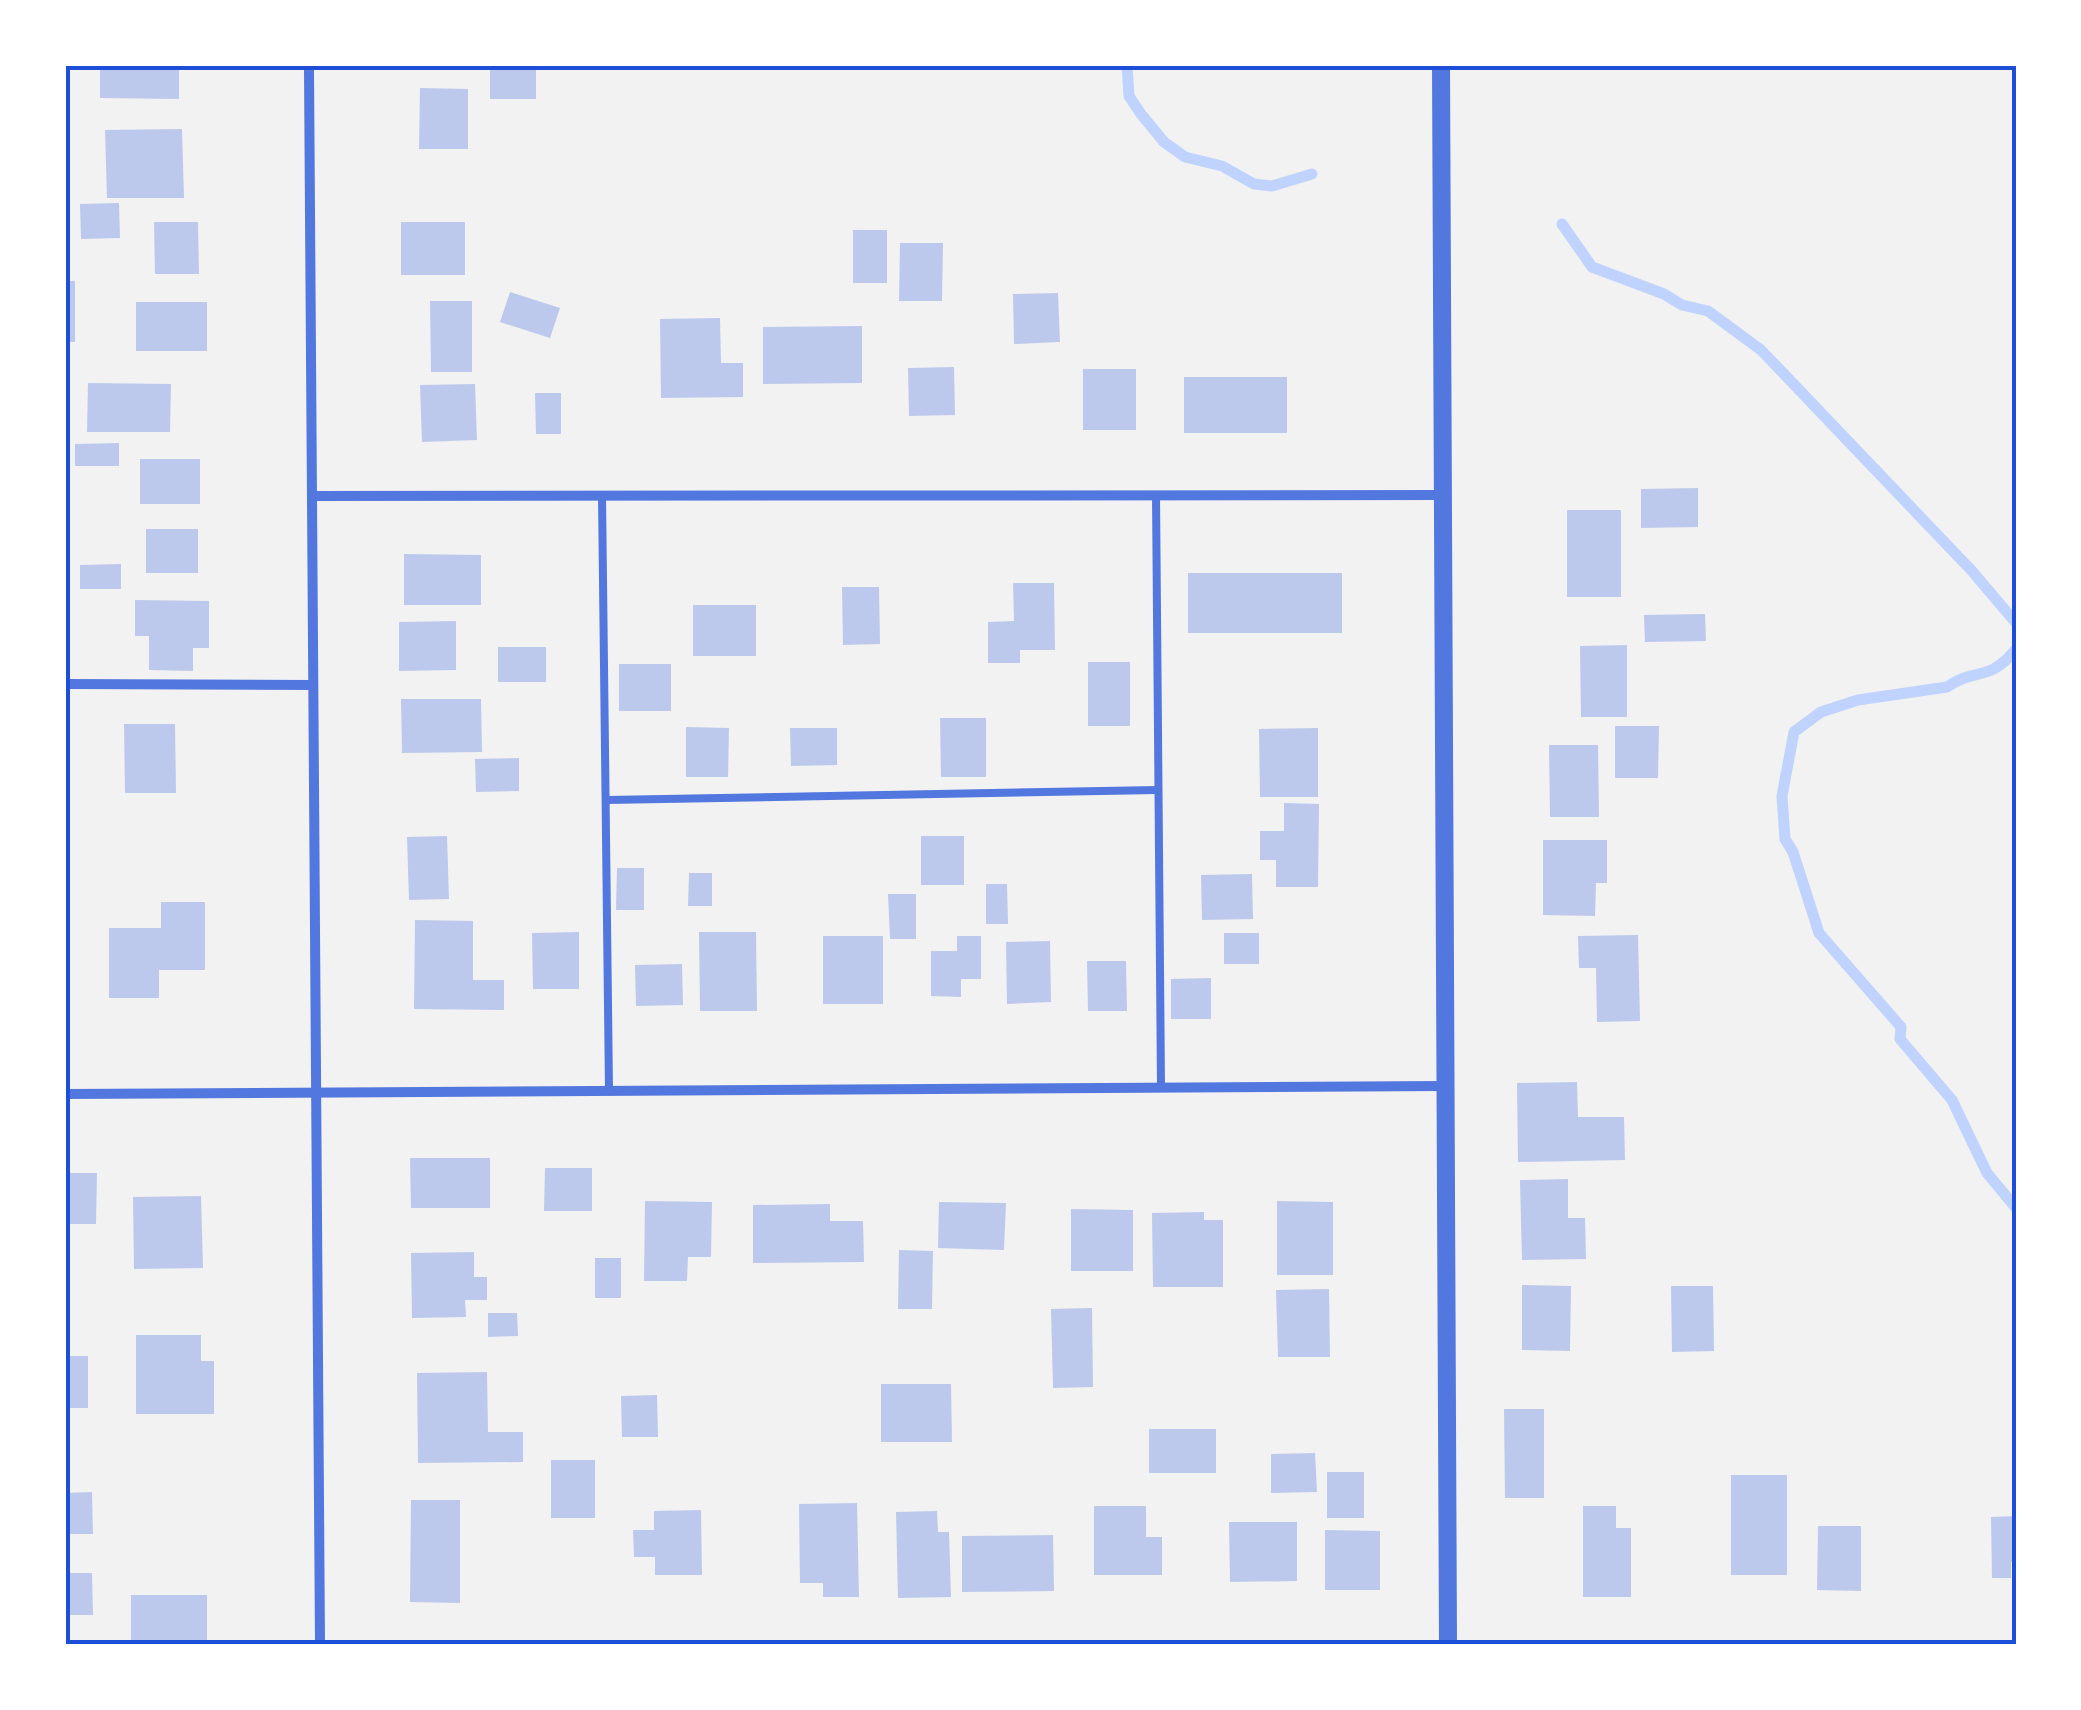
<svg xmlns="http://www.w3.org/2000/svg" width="2081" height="1710" font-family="'DejaVu Sans',sans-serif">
  <rect width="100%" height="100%" fill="#f2f2f2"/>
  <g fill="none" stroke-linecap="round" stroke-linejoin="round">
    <g stroke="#bfd3fe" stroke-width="11">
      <polyline points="1127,65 1129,96 1141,114 1164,142 1185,157 1222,166 1254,184 1272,186 1312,174"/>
      <polyline points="1562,224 1592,267 1664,294 1682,305 1708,311 1761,350 1972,571 2016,623"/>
      <path d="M2016 649C1989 683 1976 667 1947 687L1858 700 1821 712 1794 732 1782 796 1785 839 1793 852 1819 933 1901 1027 1900 1039 1952 1100 1987 1173 2016 1208"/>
    </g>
  </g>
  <g fill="#bdc9ec">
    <polygon points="100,65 179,65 179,99 100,98"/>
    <rect x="490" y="65" width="46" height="34"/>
    <polygon points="420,88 468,89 468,149 419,149"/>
    <polygon points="182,129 184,198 107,198 105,130"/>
    <polygon points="119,203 120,238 81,239 80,204"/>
    <polygon points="154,222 198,222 199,274 155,274"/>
    <rect x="401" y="222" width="64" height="53"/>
    <rect x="853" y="230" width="34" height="53"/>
    <polygon points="900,243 943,243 942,301 899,301"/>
    <rect x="65" y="281" width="10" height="61"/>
    <polygon points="510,292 560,308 550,338 500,322"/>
    <polygon points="1058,293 1060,342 1014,344 1013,294"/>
    <polygon points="430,301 472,301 472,372 431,372"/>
    <rect x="136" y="302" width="71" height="49"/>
    <polygon points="720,318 721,363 743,363 743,397 661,398 660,319"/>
    <polygon points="862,326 862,383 763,384 763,327"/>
    <polygon points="954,367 955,415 909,416 908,368"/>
    <rect x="1083" y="369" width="53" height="61"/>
    <rect x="1184" y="377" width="103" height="56"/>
    <polygon points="88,383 171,384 170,432 87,432"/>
    <polygon points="475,384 477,440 422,442 420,385"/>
    <polygon points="535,393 561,393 561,434 536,434"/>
    <polygon points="119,443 119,466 75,466 75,444"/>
    <rect x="140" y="459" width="60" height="45"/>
    <polygon points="1698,488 1698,527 1641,528 1641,489"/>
    <rect x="1567" y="510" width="54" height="87"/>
    <rect x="146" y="529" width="52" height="44"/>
    <polygon points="404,554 481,555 481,605 404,605"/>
    <polygon points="121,564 121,589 80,589 80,565"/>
    <rect x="1188" y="573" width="154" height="60"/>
    <polygon points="1013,583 1054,583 1055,650 1020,650 1020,663 988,663 988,622 1014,621"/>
    <polygon points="842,587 879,587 880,644 843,645"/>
    <polygon points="135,600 209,601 209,648 193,648 193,671 149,670 149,636 135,636"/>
    <rect x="693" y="605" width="63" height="51"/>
    <polygon points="1705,614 1706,641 1645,642 1644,615"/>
    <polygon points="456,621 456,670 399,671 399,622"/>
    <polygon points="1627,645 1627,717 1581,717 1580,646"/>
    <rect x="498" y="647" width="48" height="35"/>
    <rect x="1088" y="662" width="42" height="64"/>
    <rect x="619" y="664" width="52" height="47"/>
    <polygon points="401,699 481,699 482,752 402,753"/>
    <polygon points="940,718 986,718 986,777 941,777"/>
    <polygon points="124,724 175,724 176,793 125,793"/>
    <polygon points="1615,726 1659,726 1658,778 1615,778"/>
    <polygon points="686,727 729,728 728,777 686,777"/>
    <polygon points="790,728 837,728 837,765 791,766"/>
    <polygon points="1318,728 1318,797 1260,797 1259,729"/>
    <polygon points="1549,745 1598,745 1599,817 1550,817"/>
    <polygon points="519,758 519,791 476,792 475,759"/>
    <polygon points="1284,803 1319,804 1318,887 1276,887 1276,860 1260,860 1260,831 1284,831"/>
    <polygon points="447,836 449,899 409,900 407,837"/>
    <rect x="921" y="836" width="43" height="49"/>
    <polygon points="1543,840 1607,840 1607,883 1596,883 1595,916 1543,915"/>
    <polygon points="617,868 644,868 644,910 616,910"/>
    <polygon points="689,873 712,873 712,906 688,906"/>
    <polygon points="1252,874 1253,919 1202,920 1201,875"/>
    <polygon points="986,884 1007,884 1008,924 986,924"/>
    <polygon points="888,894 916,894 916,939 890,939"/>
    <polygon points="161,902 205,902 205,970 159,970 159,998 109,998 109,928 161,928"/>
    <polygon points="415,920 473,921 473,980 504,980 504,1010 414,1009"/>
    <polygon points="579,932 579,989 533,989 532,933"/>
    <polygon points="699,932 756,932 757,1011 700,1011"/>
    <rect x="1224" y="933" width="35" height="31"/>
    <polygon points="1638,935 1640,1021 1597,1022 1596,968 1579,968 1578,936"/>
    <rect x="823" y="936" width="60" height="68"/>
    <polygon points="957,936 981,936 981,979 961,979 961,997 931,996 931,951 957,951"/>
    <polygon points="1050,941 1051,1002 1007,1004 1006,942"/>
    <polygon points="1087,961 1126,961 1127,1011 1088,1011"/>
    <polygon points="682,964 683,1005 636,1006 635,965"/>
    <polygon points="1211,978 1211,1019 1171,1019 1171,979"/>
    <polygon points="1577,1082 1578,1117 1624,1117 1625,1160 1518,1162 1517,1083"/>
    <polygon points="410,1158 490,1158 490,1208 411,1208"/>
    <polygon points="545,1168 592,1168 592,1211 544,1211"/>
    <polygon points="65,1173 97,1173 96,1224 65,1224"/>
    <polygon points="1568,1179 1568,1218 1585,1218 1586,1259 1522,1260 1520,1180"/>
    <polygon points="201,1196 203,1268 134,1269 133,1197"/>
    <polygon points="645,1201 712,1202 711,1257 688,1257 687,1281 644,1281"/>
    <polygon points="1277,1201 1333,1202 1333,1275 1277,1275"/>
    <polygon points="939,1202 1006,1203 1004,1250 938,1248"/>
    <polygon points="830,1204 830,1221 863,1221 864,1262 753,1263 753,1205"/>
    <polygon points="1071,1209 1133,1210 1133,1271 1071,1271"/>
    <polygon points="1204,1212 1204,1220 1223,1220 1223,1287 1153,1287 1152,1213"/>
    <polygon points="899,1250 933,1251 932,1309 898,1309"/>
    <polygon points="474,1252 474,1277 487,1277 487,1300 465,1300 466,1317 412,1318 411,1253"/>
    <rect x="595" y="1258" width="26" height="40"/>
    <polygon points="1522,1285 1571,1286 1570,1351 1522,1350"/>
    <polygon points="1671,1286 1713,1286 1714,1351 1672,1352"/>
    <polygon points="1329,1289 1330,1357 1278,1357 1276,1290"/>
    <polygon points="1092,1308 1093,1387 1053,1388 1051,1309"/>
    <polygon points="488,1313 517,1313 518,1336 488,1337"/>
    <polygon points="136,1335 201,1335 201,1361 214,1361 214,1414 136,1414"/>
    <rect x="65" y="1356" width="23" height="52"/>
    <polygon points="487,1372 488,1432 523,1432 523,1462 418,1463 417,1373"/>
    <polygon points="881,1384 951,1384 952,1442 881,1442"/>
    <polygon points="657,1395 658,1437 622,1437 621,1396"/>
    <polygon points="1504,1409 1544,1409 1544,1498 1505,1498"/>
    <rect x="1149" y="1429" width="67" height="44"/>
    <polygon points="1315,1453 1317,1492 1271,1493 1271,1454"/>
    <rect x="551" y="1460" width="44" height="58"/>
    <rect x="1327" y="1472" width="37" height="46"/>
    <rect x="1731" y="1475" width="56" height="100"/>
    <polygon points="92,1492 93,1534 65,1534 65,1493"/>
    <polygon points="411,1500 460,1500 460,1603 410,1602"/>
    <polygon points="857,1503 859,1597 823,1597 823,1583 800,1583 799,1504"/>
    <polygon points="1094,1506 1146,1506 1146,1537 1162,1537 1162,1575 1094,1575"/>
    <polygon points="1583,1506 1616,1506 1616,1528 1631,1528 1631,1597 1583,1597"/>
    <polygon points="701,1510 702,1575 655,1575 655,1557 634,1557 633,1530 654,1530 654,1511"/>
    <polygon points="937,1511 938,1532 949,1532 951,1597 898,1598 896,1512"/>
    <polygon points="2016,1516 2016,1562 2011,1562 2011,1578 1992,1578 1991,1517"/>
    <polygon points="1229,1522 1297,1522 1297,1581 1230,1582"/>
    <polygon points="1818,1526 1861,1526 1861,1591 1817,1590"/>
    <polygon points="1325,1530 1380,1531 1380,1590 1325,1590"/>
    <polygon points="1053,1535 1054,1591 962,1592 962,1536"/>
    <polygon points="65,1573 92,1573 93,1615 65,1615"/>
    <rect x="131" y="1595" width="76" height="50"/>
  </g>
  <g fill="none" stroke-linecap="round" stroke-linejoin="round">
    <g stroke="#5277de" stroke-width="8">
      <polyline points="602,495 609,1090"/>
      <polyline points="1156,495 1161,1087"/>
      <polyline points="606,800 1158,790"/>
    </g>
    <g stroke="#5277de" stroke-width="10">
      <polyline points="309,70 320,1645"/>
      <polyline points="312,496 1443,495"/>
      <polyline points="65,684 313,685"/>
      <polyline points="65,1094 1445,1086"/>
    </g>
    <polyline stroke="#5277de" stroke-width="18" points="1441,65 1448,1645"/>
  </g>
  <rect width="2081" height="1710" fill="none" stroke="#ffffff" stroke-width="135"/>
  <rect x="68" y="68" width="1946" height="1574" fill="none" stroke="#1d4ed8" stroke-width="4"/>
</svg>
